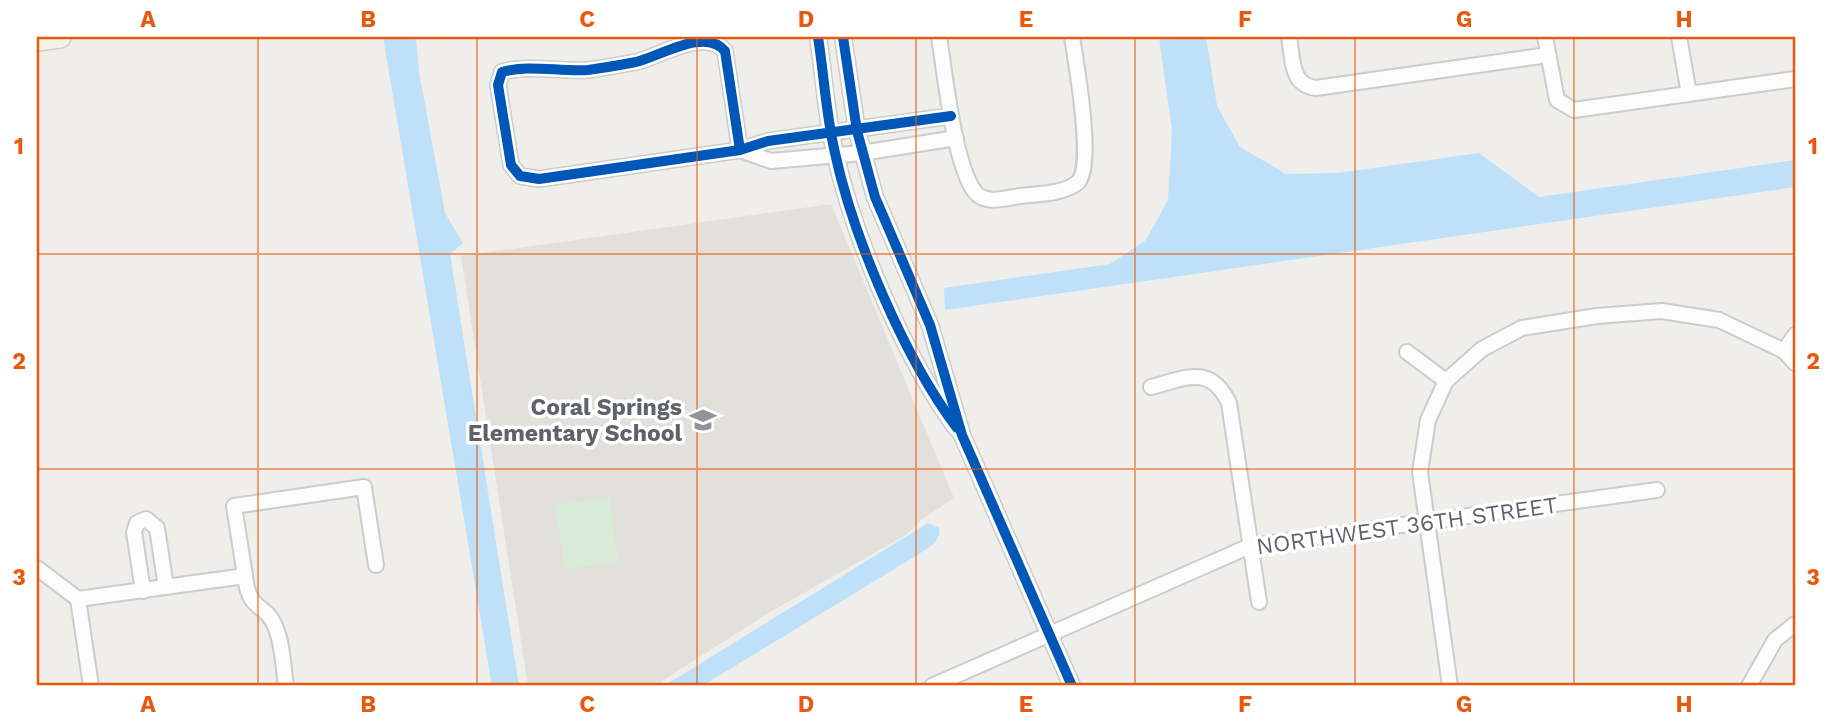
<svg xmlns="http://www.w3.org/2000/svg" width="1832" height="723" font-family="'Work Sans',sans-serif">
  <rect width="100%" height="100%" fill="#efeeea"/>
  <polygon fill="#e2e0da" points="831,204 954,498 921,520 906,535 765,615 654,686 528,686 461,256"/>
  <polygon fill="#d8ebd6" points="609,498 618,562 565,569 555,505"/>
  <g fill="#bfe0f9">
    <polygon points="383,37 416,37 419,72 445,213 463,243 450,254 519,686 492,686"/>
    <polygon points="1159,37 1206,37 1217,106 1240,147 1286,174 1338,173 1479,153 1539,197 1795,160 1795,187 945,310 944,288 1110,264 1146,240 1168,200 1172,131"/>
    <path d="M928 523 939 528C941 542 929 547 919 554L702 686H664Z"/>
  </g>
  <g fill="none" stroke-linecap="round" stroke-linejoin="round">
    <g stroke="#cbcccc" stroke-width="18">
      <g id="minor">
        <path d="M939 37C945 73 954 165 975 192 985 205 1007 198 1020 196 1038 194 1063 194 1077 183 1095 169 1076 62 1072 37"/>
        <path d="M1289 37C1293 59 1290 85 1316 88L1548 55"/>
        <polyline points="1545,37 1557,100 1574,110 1795,79"/>
        <polyline points="1679,37 1689,94"/>
        <path d="M740 150 725 51C705 27 661 56 636 62 620 65 603 68 588 70 559 72 529 64 502 72L498 85 511 165 520 176 539 179 740 150 768 141 951 116"/>
        <polyline points="740,150 771,161 862,153 956,138"/>
        <polyline points="1784,351 1795,335"/>
        <polyline points="1407,352 1446,381"/>
        <path d="M1151 387C1186 378 1210 364 1229 403L1259 602"/>
        <polyline points="37,568 78,599 245,576 234,506 364,487 376,565"/>
        <path d="M245 576C249 613 265 602 275 626 283 644 283 667 286 686"/>
        <polyline points="143,591 134,532 137,523 146,519 157,528 166,587"/>
        <polyline points="78,599 91,686"/>
        <polyline points="932,686 1250,546 1657,490"/>
        <polyline points="1450,686 1420,472 1428,420 1446,381 1482,349 1522,328 1597,316 1662,311 1719,320 1784,351 1795,363"/>
        <polyline points="1749,686 1775,640 1795,624"/>
      </g>
    </g>
    <g stroke="#cbcccc" stroke-width="19">
      <g id="tertiary">
        <path d="M818 37C824 75 826 115 835 153 854 238 905 359 957 429"/>
        <polyline points="843,37 857,131 875,197 930,325 962,435 1072,686"/>
      </g>
    </g>
    <g stroke="#d7ceb8" stroke-width="24">
      <polyline id="primary" points="37,40 60,37"/>
    </g>
    <use href="#minor" stroke="#fdfcfc" stroke-width="14"/>
    <use href="#tertiary" stroke="#fdfcfc" stroke-width="16"/>
    <use href="#primary" stroke="#f4f2e9" stroke-width="21"/>
    <g stroke="#fff" stroke-width="15">
      <g id="cycleway">
        <path d="M818 37C824 75 826 115 835 153 853 237 905 359 957 428"/>
        <polyline points="843,37 857,131 875,197 930,325 962,435 1072,686"/>
        <path d="M740 150 725 51C705 27 661 56 636 62 620 65 603 68 588 70 559 72 529 64 502 72L498 85 511 165 520 176 539 179 740 150 768 141 951 116"/>
      </g>
    </g>
    <use href="#cycleway" stroke="#0057b8" stroke-width="10"/>
  </g>
  <path fill="none" stroke="#e8590c" stroke-width="2" stroke-opacity="0.55" d="M258 37V686M477 37V686M697 37V686M916 37V686M1135 37V686M1355 37V686M1574 37V686M37 254H1795M37 469H1795"/>
  <defs>
    <g id="school-bare" transform="scale(2.1)"><path d="M0-5L7-2L0 1L-7-2ZM-4 1L0 2.5L4 1V4Q0 6-4 4Z" fill="#919496" stroke="#fff" stroke-width="2.5" paint-order="stroke"/></g>
  </defs>
  <g fill-rule="evenodd">
    <use href="#school-bare" x="703" y="420"/>
  </g>
  <g text-anchor="middle" dominant-baseline="central" stroke-width="7" stroke-linejoin="round" paint-order="stroke">
    <g font-size="23" font-weight="bold" fill="#5f6368" stroke="#fff" text-anchor="end">
      <text x="682" y="407">Coral Springs<tspan x="682" dy="26">Elementary School</tspan></text>
    </g>
    <g font-size="23" fill="#5f6368" stroke="#fff">
      <text transform="translate(1407 526) rotate(-8)">NORTHWEST 36TH STREET</text>
    </g>
  </g>
  <rect width="1832" height="723" fill="none" stroke="#ffffff" stroke-width="77"/>
  <rect x="38" y="38" width="1756" height="646" fill="none" stroke="#e8590c" stroke-width="2.5"/>
  <g font-size="23" text-anchor="middle" font-weight="bold" fill="#e8590c">
    <text x="148" y="27">A</text>
    <text x="368" y="27">B</text>
    <text x="587" y="27">C</text>
    <text x="806" y="27">D</text>
    <text x="1026" y="27">E</text>
    <text x="1245" y="27">F</text>
    <text x="1464" y="27">G</text>
    <text x="1684" y="27">H</text>
    <text x="19" y="154">1</text>
    <text x="1813" y="154">1</text>
    <text x="19" y="369">2</text>
    <text x="1813" y="369">2</text>
    <text x="19" y="585">3</text>
    <text x="1813" y="585">3</text>
    <text x="148" y="712">A</text>
    <text x="368" y="712">B</text>
    <text x="587" y="712">C</text>
    <text x="806" y="712">D</text>
    <text x="1026" y="712">E</text>
    <text x="1245" y="712">F</text>
    <text x="1464" y="712">G</text>
    <text x="1684" y="712">H</text>
  </g>
</svg>
